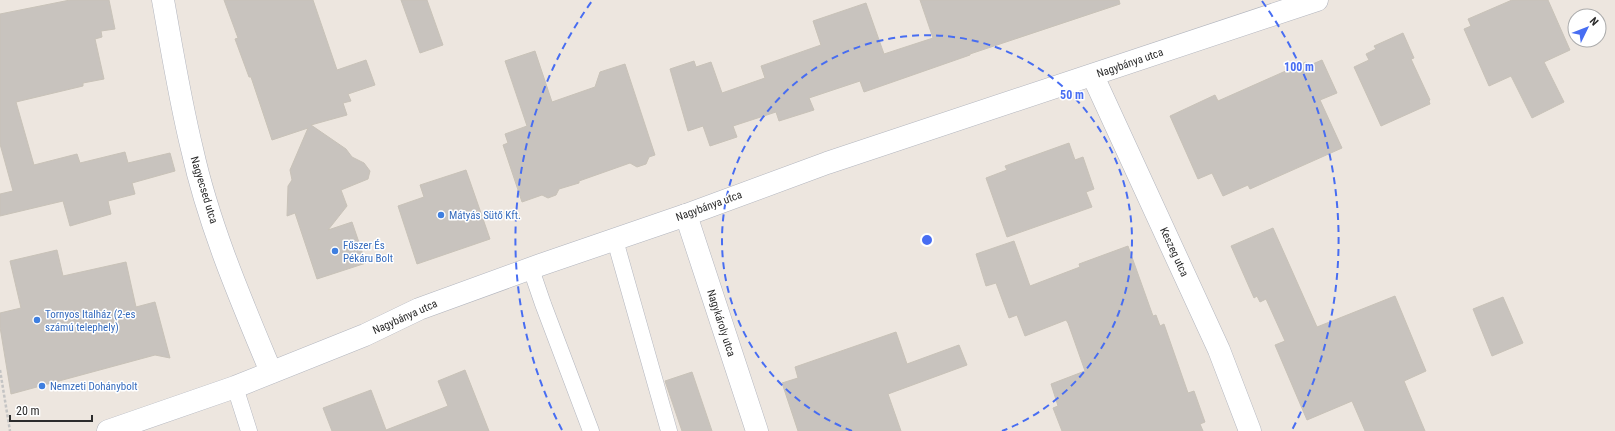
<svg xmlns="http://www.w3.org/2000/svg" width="1615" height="431" font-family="'Roboto Condensed',sans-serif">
  <rect width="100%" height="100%" fill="#ede6df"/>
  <g fill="#c8c3be" stroke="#c8c2b8">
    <polygon points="70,0 109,0 115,29 101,31 102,37 95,39 104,79 83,83 83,86 16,102 34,165 77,154 80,163 125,152 128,163 170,153 175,171 132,183 135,194 108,201 111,214 70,226 63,201 0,216 0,194 13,191 0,144 0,14"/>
    <polygon points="224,0 313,0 337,70 366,60 375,85 348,94 351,101 343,103 347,115 311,125 346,149 352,157 364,163 370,171 368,179 341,190 347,206 328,230 352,222 366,263 317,279 295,213 287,216 288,186 292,180 290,170 308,128 272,140 251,77 249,77 235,39 238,38"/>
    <polygon points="401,0 427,0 443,45 420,53"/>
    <polygon points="920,0 1119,0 1120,4 970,54 970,55 864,92 860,81 809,98 814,110 779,121 776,112 733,126 737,137 710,146 703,126 688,131 670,69 694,61 696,67 711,62 722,93 765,78 761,66 821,45 813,21 866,3 884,54 933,38"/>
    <polygon points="1512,0 1548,0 1570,50 1544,62 1564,102 1532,118 1511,76 1489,86 1464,29 1471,26 1468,19"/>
    <polygon points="1403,33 1414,58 1411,59 1430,100 1429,101 1430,104 1381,126 1354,67 1369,60 1366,54 1376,49 1374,46"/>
    <polygon points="535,51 552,102 595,87 600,72 625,64 655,155 649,157 646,164 637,167 630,163 579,181 579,183 559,189 556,195 548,198 542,195 522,202 503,145 508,143 505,134 527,126 505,61"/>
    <polygon points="1322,60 1337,93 1320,100 1342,148 1250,189 1248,185 1223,196 1212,173 1198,179 1170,116 1215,95 1218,101 1306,62 1308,66"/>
    <polygon points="1069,143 1075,160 1083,157 1094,189 1086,192 1092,207 1007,237 986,178 1007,170 1005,166"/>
    <polygon points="466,170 490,239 417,264 398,206 424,197 420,185"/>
    <polygon points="1273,228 1317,327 1395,296 1426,371 1404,381 1425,431 1365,431 1352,401 1307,420 1275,345 1285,341 1266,299 1260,302 1257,296 1254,298 1231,246"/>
    <polygon points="1014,241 1030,286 1080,267 1079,264 1128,246 1153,316 1156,315 1160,326 1164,324 1188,393 1194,391 1205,422 1200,424 1203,431 1062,431 1053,408 1058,406 1051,384 1085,371 1068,323 1066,320 1025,336 1017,315 1009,318 996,283 986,286 976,254"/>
    <polygon points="57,250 63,276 126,262 136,307 155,302 170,358 155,355 11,394 0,327 0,313 21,308 10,261"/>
    <polygon points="1503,297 1523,343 1492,356 1473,309"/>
    <polygon points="896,332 907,364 959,345 967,365 888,394 901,431 798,431 782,383 798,378 795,367"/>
    <polygon points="465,370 489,431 332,431 323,408 371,390 386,430 448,406 438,381"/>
    <polygon points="692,372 712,431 682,431 665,381"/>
  </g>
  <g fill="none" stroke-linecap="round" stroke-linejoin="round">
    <g stroke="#b2b5be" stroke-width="17">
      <g id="service">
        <polyline points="615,240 669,431"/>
        <polyline points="531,269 543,304 591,431"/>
        <polyline points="235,387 249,431"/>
      </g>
    </g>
    <g stroke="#b2b5be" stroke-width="23">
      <g id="minor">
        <path d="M163 0C172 50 180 100 192 149 209 226 241 300 271 372"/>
        <polyline points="1093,76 1219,350 1250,431"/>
        <polyline points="686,215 757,431"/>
        <polyline points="108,431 235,387 365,335 419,309 540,265 686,215 827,163 1317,0"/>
      </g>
    </g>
    <polyline stroke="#c4c4c4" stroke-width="2.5" stroke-dasharray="3 2" stroke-linecap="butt" points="0,370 10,431"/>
    <use href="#service" stroke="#fff" stroke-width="16"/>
    <use href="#minor" stroke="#fff" stroke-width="22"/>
  </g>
  <g fill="none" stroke="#476df2" stroke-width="2" stroke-dasharray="7 5">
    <path d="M852 431A205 205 0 1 1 1002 431"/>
    <path d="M562 430A411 411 0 0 1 592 1M1262 1A411 411 0 0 1 1292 430"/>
  </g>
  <g fill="#3f7fe0" stroke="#fff" stroke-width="1.5">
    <circle cx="441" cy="215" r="4"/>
    <circle cx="335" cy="251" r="4"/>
    <circle cx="37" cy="320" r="4"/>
    <circle cx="42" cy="386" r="4"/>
  </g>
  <g text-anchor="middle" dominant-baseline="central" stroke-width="3" stroke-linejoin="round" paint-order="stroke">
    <g font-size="11" fill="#2c2c2c" stroke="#fff">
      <text transform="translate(1130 63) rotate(-19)">Nagybánya utca</text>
      <text transform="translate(204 190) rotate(73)">Nagyecsed utca</text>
      <text transform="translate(709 206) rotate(-20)">Nagybánya utca</text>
      <text transform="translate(1174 252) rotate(65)">Keszeg utca</text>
      <text transform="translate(405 317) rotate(-24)">Nagybánya utca</text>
      <text transform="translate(721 323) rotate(72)">Nagykároly utca</text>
    </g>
    <g font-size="11" fill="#366cbe" stroke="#fff" text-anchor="start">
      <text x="449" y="215">Mátyás Sütő Kft.</text>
      <text x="343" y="245">Fűszer És<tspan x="343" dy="13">Pékáru Bolt</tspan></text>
      <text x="45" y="314">Tornyos Italház (2-es<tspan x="45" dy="13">számú telephely)</tspan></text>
      <text x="50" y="386">Nemzeti Dohánybolt</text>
    </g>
  </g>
  <circle cx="927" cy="240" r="6" fill="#476df2" stroke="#fff" stroke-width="2"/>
  <g font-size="12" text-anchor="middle" font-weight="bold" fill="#476df2" stroke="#fff" stroke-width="3" stroke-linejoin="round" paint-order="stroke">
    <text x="1299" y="71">100 m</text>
    <text x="1072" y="99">50 m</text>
  </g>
  <g transform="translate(1587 28) rotate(47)"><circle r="19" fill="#ffffff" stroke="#ababab"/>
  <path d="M0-3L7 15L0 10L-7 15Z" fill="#476df2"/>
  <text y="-6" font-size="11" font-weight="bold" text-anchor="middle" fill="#2c2c2c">N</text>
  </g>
  <path d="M10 415v6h82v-6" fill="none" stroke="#2c2c2c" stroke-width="2"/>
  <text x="16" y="415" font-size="12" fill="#2c2c2c" stroke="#ffffff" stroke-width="3" paint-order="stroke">20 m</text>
</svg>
